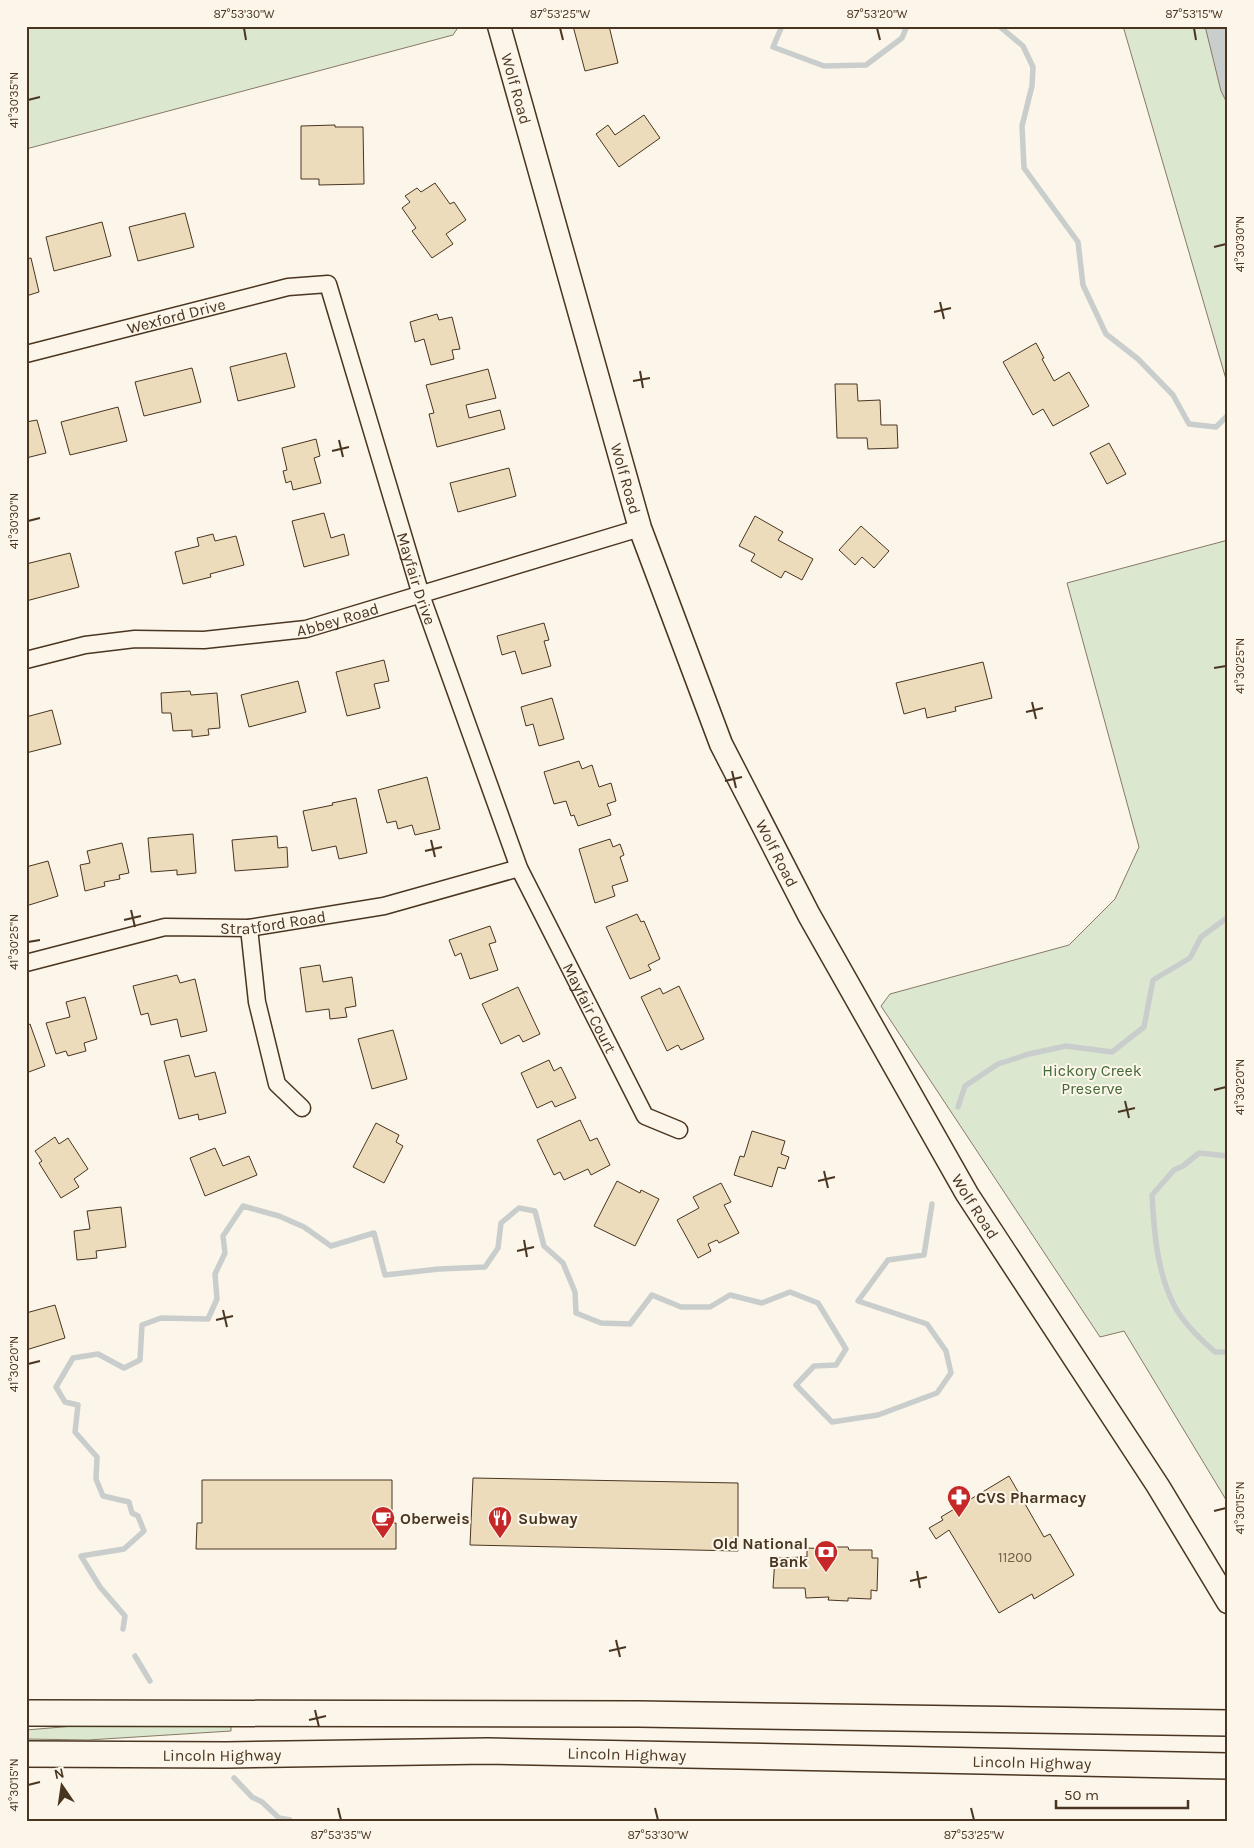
<svg xmlns="http://www.w3.org/2000/svg" width="1254" height="1848" font-family="Karla,sans-serif">
  <rect width="100%" height="100%" fill="#fbf6e9"/>
  <g fill="#dce7d0" stroke="#887966">
    <polygon points="26,26 459,26 453,35 26,149"/>
    <polygon points="1123,26 1228,26 1228,386"/>
    <polygon points="1228,540 1228,1503 1124,1331 1100,1337 881,1006 890,994 1069,945 1115,899 1139,847 1067,583"/>
    <polygon points="86,1725 231,1725 231,1731 88,1740 26,1739 26,1730"/>
  </g>
  <polygon fill="#c9cecd" stroke="#887966" points="1205,26 1228,26 1228,105 1221,91"/>
  <g fill="none" stroke-linecap="round" stroke-linejoin="round">
    <g stroke="#c9cecd" stroke-width="5.5">
      <polyline points="782,26 773,47 824,66 866,65 902,38 907,26"/>
      <polyline points="999,26 1023,46 1033,67 1032,86 1022,126 1024,168 1078,242 1083,285 1106,334 1138,359 1173,395 1189,424 1216,427 1228,415"/>
      <polyline points="958,1107 965,1086 998,1064 1029,1054 1066,1046 1112,1052 1144,1027 1153,980 1190,958 1201,937 1228,917"/>
      <path d="M1228 1156 1199 1153 1183 1166 1174 1170 1152 1195C1154 1232 1157 1272 1174 1305 1183 1323 1200 1339 1215 1352H1228"/>
      <polyline points="123,1629 125,1616 100,1587 81,1556 124,1549 144,1531 138,1516 132,1513 129,1502 103,1496 96,1479 97,1457 75,1432 78,1405 65,1402 56,1387 73,1358 98,1354 124,1368 140,1360 142,1325 161,1318 208,1319 217,1299 215,1274 225,1253 223,1236 243,1206 279,1216 304,1227 331,1246 374,1233 385,1275 439,1269 485,1267 498,1248 501,1223 519,1208 535,1211 544,1246 563,1263 575,1292 576,1313 601,1323 630,1324 652,1295 681,1307 710,1307 730,1295 762,1303 790,1292 818,1303 846,1349 836,1365 814,1366 796,1385 832,1422 878,1415 937,1393 951,1373 946,1351 927,1324 858,1301 888,1260 924,1255 932,1204"/>
      <polyline points="135,1656 150,1681"/>
      <polyline points="234,1778 252,1797 262,1802 279,1818 290,1820 291,1822"/>
    </g>
  </g>
  <g fill="#ecdcbc" stroke="#4a3520">
    <polygon points="573,26 609,26 618,63 585,71"/>
    <polygon points="644,115 660,138 619,167 596,134 608,125 615,135"/>
    <polygon points="335,125 335,127 363,127 364,184 319,185 319,179 301,179 301,126"/>
    <polygon points="435,183 450,204 454,202 466,220 446,234 453,244 432,258 412,231 416,228 402,208 410,202 405,196 417,188 421,192"/>
    <polygon points="185,213 194,247 138,261 129,227"/>
    <polygon points="102,222 111,256 54,271 46,237"/>
    <polygon points="31,258 39,292 26,296 26,259"/>
    <polygon points="437,314 439,320 452,317 460,349 452,350 454,359 431,365 424,339 415,342 410,322"/>
    <polygon points="1036,343 1044,358 1042,359 1054,381 1069,372 1089,406 1053,426 1043,409 1033,415 1003,362"/>
    <polygon points="286,353 295,387 238,401 230,367"/>
    <polygon points="192,368 201,402 144,416 135,382"/>
    <polygon points="488,369 496,398 466,405 469,418 500,410 505,429 437,447 429,414 434,413 426,385"/>
    <polygon points="835,384 857,384 858,401 880,400 881,425 897,425 898,448 868,449 867,438 837,438"/>
    <polygon points="118,407 127,441 70,455 61,422"/>
    <polygon points="37,420 46,453 26,458 26,422"/>
    <polygon points="316,439 320,456 314,458 321,483 293,490 291,481 286,483 283,471 287,470 282,448"/>
    <polygon points="1109,443 1126,474 1107,484 1090,453"/>
    <polygon points="509,468 516,496 458,512 450,483"/>
    <polygon points="324,513 331,538 344,534 349,555 304,567 292,521"/>
    <polygon points="755,516 783,532 778,540 813,559 802,580 785,571 781,578 751,561 755,554 739,546"/>
    <polygon points="861,526 889,551 874,568 862,557 855,565 839,550"/>
    <polygon points="213,534 215,541 236,536 244,565 210,574 211,577 183,584 175,552 199,546 197,538"/>
    <polygon points="70,553 79,587 26,601 26,564"/>
    <polygon points="544,623 549,640 544,641 551,666 522,674 515,651 502,655 497,636"/>
    <polygon points="384,660 389,681 374,684 380,708 347,716 336,672"/>
    <polygon points="983,662 992,698 955,707 956,711 927,718 925,708 904,714 896,683"/>
    <polygon points="298,681 306,712 249,727 241,695"/>
    <polygon points="190,691 191,695 217,693 220,728 208,729 209,735 192,737 192,730 173,731 171,713 162,713 161,693"/>
    <polygon points="552,698 564,739 539,746 533,724 526,726 521,707"/>
    <polygon points="52,710 61,744 26,753 26,717"/>
    <polygon points="579,761 582,769 592,765 599,787 611,783 616,801 607,804 611,815 578,826 574,815 571,816 566,801 554,804 544,772"/>
    <polygon points="427,777 440,829 415,835 412,825 398,829 396,821 387,823 378,790"/>
    <polygon points="356,798 367,853 339,859 336,846 312,851 303,811 333,805 332,803"/>
    <polygon points="193,834 196,873 177,875 177,870 151,872 148,838"/>
    <polygon points="277,836 278,848 287,847 288,867 235,871 232,840"/>
    <polygon points="610,839 613,847 620,844 624,855 620,857 628,881 612,886 615,896 595,903 579,849"/>
    <polygon points="122,843 129,873 119,875 120,879 104,882 105,886 85,891 80,865 90,863 87,851"/>
    <polygon points="48,861 58,896 26,906 26,867"/>
    <polygon points="637,914 641,922 644,921 660,959 648,965 651,970 630,979 606,927"/>
    <polygon points="490,926 496,942 489,944 498,970 470,979 461,953 455,956 449,940"/>
    <polygon points="320,965 323,982 352,977 356,1006 345,1008 347,1017 330,1019 329,1009 306,1012 300,968"/>
    <polygon points="177,975 180,983 195,979 207,1031 181,1037 177,1019 151,1025 148,1013 141,1015 133,986"/>
    <polygon points="679,986 704,1039 681,1050 678,1045 667,1051 641,997 660,988 663,994"/>
    <polygon points="518,987 540,1034 523,1042 519,1035 501,1044 482,1004"/>
    <polygon points="85,997 97,1039 84,1043 86,1051 68,1056 66,1051 56,1054 46,1023 70,1017 66,1002"/>
    <polygon points="30,1024 45,1066 26,1073 26,1026"/>
    <polygon points="393,1030 407,1079 372,1089 358,1039"/>
    <polygon points="189,1055 195,1077 215,1072 226,1113 199,1120 198,1114 179,1119 164,1061"/>
    <polygon points="549,1060 554,1071 561,1067 576,1098 555,1107 552,1101 537,1108 521,1073"/>
    <polygon points="580,1120 590,1141 597,1138 610,1165 591,1175 588,1169 564,1180 560,1172 554,1175 537,1140"/>
    <polygon points="376,1123 399,1135 396,1142 403,1146 384,1183 353,1167"/>
    <polygon points="752,1131 785,1141 781,1154 789,1157 785,1169 778,1167 772,1187 734,1175 740,1156 744,1157"/>
    <polygon points="55,1137 59,1144 68,1138 88,1169 74,1179 79,1187 61,1198 39,1163 42,1161 35,1151"/>
    <polygon points="215,1148 223,1166 249,1156 257,1175 205,1196 190,1158"/>
    <polygon points="617,1181 640,1193 641,1190 659,1199 635,1246 594,1226"/>
    <polygon points="721,1183 731,1202 724,1205 739,1233 719,1243 717,1240 708,1244 711,1251 698,1258 677,1220 699,1208 693,1197"/>
    <polygon points="121,1207 126,1247 96,1251 97,1258 77,1260 74,1231 90,1229 87,1211"/>
    <polygon points="55,1305 65,1338 26,1350 26,1313"/>
    <polygon points="1009,1476 1044,1537 1050,1534 1074,1575 1034,1599 1032,1594 999,1613 949,1530 936,1539 929,1528 943,1520 941,1517"/>
    <polygon points="473,1478 738,1483 738,1551 470,1545"/>
    <polygon points="202,1480 392,1480 392,1523 396,1523 396,1549 196,1549 197,1523 202,1523"/>
    <polygon points="830,1547 848,1547 849,1550 872,1550 872,1558 878,1558 877,1591 871,1590 871,1599 848,1598 848,1601 828,1600 829,1597 806,1598 805,1588 773,1588 775,1558 807,1557 807,1548 830,1549"/>
  </g>
  <g fill="none" stroke-linecap="round" stroke-linejoin="round">
    <g stroke="#4a3520" stroke-width="19">
      <g id="minor">
        <path id="s1" d="M26 354 288 287 328 284 421 595 519 868 645 1116 679 1130"/>
        <path id="s2" d="M26 660 85 645 135 639 204 640 306 629 640 528"/>
        <polyline points="249,928 257,1002 277,1084 302,1108"/>
        <path id="s3" d="M26 963 165 927 249 928 384 906 519 868"/>
      </g>
    </g>
    <g stroke="#4a3520" stroke-width="25">
      <g id="secondary">
        <path id="s4" d="M499 26 640 528 721 744 809 915 967 1194 1158 1486 1228 1602"/>
      </g>
    </g>
    <g stroke="#4a3520" stroke-width="28">
      <g id="primary">
        <polyline points="26,1713 639,1714 1228,1723"/>
        <path id="s5" d="M26 1754 226 1755 488 1751 1228 1766"/>
      </g>
    </g>
    <use href="#minor" stroke="#fbf6e9" stroke-width="16"/>
    <use href="#secondary" stroke="#fbf6e9" stroke-width="22"/>
    <use href="#primary" stroke="#fbf6e9" stroke-width="25"/>
  </g>
  <path fill="none" stroke="#4a3520" stroke-width="2" d="M244 28 246 40M560 28 563 40M877 28 880 40M1194 28 1196 40M28 100 40 97M1214 247 1226 244M940 302 944 319M934 312 951 308M640 371 643 388M633 381 650 378M339 440 343 457M332 451 349 447M28 521 40 518M1214 668 1226 666M1032 702 1036 719M1026 712 1043 708M732 771 736 788M725 781 742 777M431 840 435 857M425 851 442 847M131 910 135 927M124 920 141 916M28 942 40 940M1214 1090 1226 1087M1125 1101 1129 1118M1118 1112 1135 1108M824 1171 828 1188M818 1181 835 1177M524 1240 527 1257M517 1251 534 1247M223 1310 227 1327M216 1320 233 1316M28 1364 40 1361M1214 1511 1226 1508M917 1571 920 1588M910 1581 927 1577M616 1640 620 1657M609 1651 626 1647M315 1710 319 1727M309 1720 326 1716M28 1785 40 1782M338 1808 341 1820M655 1808 658 1820M971 1808 974 1820"/>
  <defs>
    <g id="pharmacy-pin" transform="scale(1.25)"><path d="M0 17L-7.5 6A9.5 9.5 0 1 1 7.5 6Z" fill="#c62828" stroke="#fbf6e9"/><path d="M-2-6h4v4h4v4h-4v4h-4v-4h-4v-4h4Z" fill="#fff"/></g>
    <g id="cafe-pin" transform="scale(1.25)"><path d="M0 17L-7.5 6A9.5 9.5 0 1 1 7.5 6Z" fill="#c62828" stroke="#fbf6e9"/><path d="M-5.5-4.5H6V0H3Q3 3.5 0 3.5H-2.5Q-5.5 3.5-5.5 0ZM3-3.2v2h1.7v-2ZM-6 4.5H4V6H-6Z" fill="#fff"/></g>
    <g id="restaurant-pin" transform="scale(1.25)"><path d="M0 17L-7.5 6A9.5 9.5 0 1 1 7.5 6Z" fill="#c62828" stroke="#fbf6e9"/><path d="M-5-6h1v4h1v-4h1v4h1v-4h1v5L-1.5 .5V6h-2V.5L-5-1ZM5-6V6H3V1.5H1.5Q1.5-4 5-6Z" fill="#fff"/></g>
    <g id="bank-pin" transform="scale(1.25)"><path d="M0 17L-7.5 6A9.5 9.5 0 1 1 7.5 6Z" fill="#c62828" stroke="#fbf6e9"/><path d="M-6-4H6V4H-6ZM0-2.3a2.3 2.3 0 1 0 0 4.6a2.3 2.3 0 1 0 0-4.6Z" fill="#fff"/></g>
  </defs>
  <g fill-rule="evenodd">
    <use href="#pharmacy-pin" x="959" y="1497"/>
    <use href="#cafe-pin" x="383" y="1518"/>
    <use href="#restaurant-pin" x="500" y="1518"/>
    <use href="#bank-pin" x="826" y="1552"/>
  </g>
  <g text-anchor="middle" dominant-baseline="central" stroke-width="4" stroke-linejoin="round" paint-order="stroke">
    <g font-size="14" fill="#725f47">
      <text x="1015" y="1557">11200</text>
    </g>
    <g font-size="16" fill="#4a3520" stroke="#fbf6e9">
      <text stroke="none"><textPath href="#s4" startOffset="65">Wolf Road</textPath></text>
      <text stroke="none"><textPath href="#s1" startOffset="155">Wexford Drive</textPath></text>
      <text stroke="none"><textPath href="#s4" startOffset="470">Wolf Road</textPath></text>
      <text stroke="none"><textPath href="#s1" startOffset="618">Mayfair Drive</textPath></text>
      <text stroke="none"><textPath href="#s2" startOffset="316">Abbey Road</textPath></text>
      <text stroke="none"><textPath href="#s4" startOffset="875">Wolf Road</textPath></text>
      <text stroke="none"><textPath href="#s3" startOffset="252">Stratford Road</textPath></text>
      <text stroke="none"><textPath href="#s1" startOffset="1082">Mayfair Court</textPath></text>
      <text stroke="none"><textPath href="#s4" startOffset="1280">Wolf Road</textPath></text>
      <text stroke="none"><textPath href="#s5" startOffset="196">Lincoln Highway</textPath></text>
      <text stroke="none"><textPath href="#s5" startOffset="601">Lincoln Highway</textPath></text>
      <text stroke="none"><textPath href="#s5" startOffset="1006">Lincoln Highway</textPath></text>
    </g>
    <g font-size="16" fill="#436837" stroke="#fbf6e9">
      <text x="1092" y="1070">Hickory Creek<tspan x="1092" dy="18">Preserve</tspan></text>
    </g>
    <g font-size="16" font-weight="bold" fill="#4a3520" stroke="#fbf6e9" text-anchor="start">
      <text x="976" y="1497">CVS Pharmacy</text>
      <text x="400" y="1518">Oberweis</text>
      <text x="518" y="1518">Subway</text>
      <text x="808" y="1543" text-anchor="end">Old National<tspan x="808" dy="18">Bank</tspan></text>
    </g>
  </g>
  <rect width="1254" height="1848" fill="none" stroke="#fbf6e9" stroke-width="55"/>
  <g transform="translate(62 1786) rotate(347)" stroke="#fbf6e9" stroke-width="4" paint-order="stroke">
  <path d="M0-4L9 19L0 12L-9 19Z" fill="#4a3520"/>
  <text y="-8" font-size="14" font-weight="bold" text-anchor="middle" fill="#4a3520">N</text>
  </g>
  <path d="M1056 1800v8h132v-8" fill="none" stroke="#4a3520" stroke-width="2.5"/>
  <text x="1064" y="1800" font-size="15" fill="#4a3520" stroke="#fbf6e9" stroke-width="4" paint-order="stroke">50 m</text>
  <rect x="28" y="28" width="1198" height="1792" fill="none" stroke="#4a3520" stroke-width="2"/>
  <g font-size="12" text-anchor="middle" fill="#4a3520">
    <text x="244" y="18">87°53'30"W</text>
    <text x="560" y="18">87°53'25"W</text>
    <text x="877" y="18">87°53'20"W</text>
    <text x="1194" y="18">87°53'15"W</text>
    <text transform="translate(14 100) rotate(-90)" y="4">41°30'35"N</text>
    <text transform="translate(1240 244) rotate(-90)" y="4">41°30'30"N</text>
    <text transform="translate(14 521) rotate(-90)" y="4">41°30'30"N</text>
    <text transform="translate(1240 666) rotate(-90)" y="4">41°30'25"N</text>
    <text transform="translate(14 942) rotate(-90)" y="4">41°30'25"N</text>
    <text transform="translate(1240 1087) rotate(-90)" y="4">41°30'20"N</text>
    <text transform="translate(14 1364) rotate(-90)" y="4">41°30'20"N</text>
    <text transform="translate(1240 1508) rotate(-90)" y="4">41°30'15"N</text>
    <text transform="translate(14 1785) rotate(-90)" y="4">41°30'15"N</text>
    <text x="341" y="1839">87°53'35"W</text>
    <text x="658" y="1839">87°53'30"W</text>
    <text x="974" y="1839">87°53'25"W</text>
  </g>
</svg>
